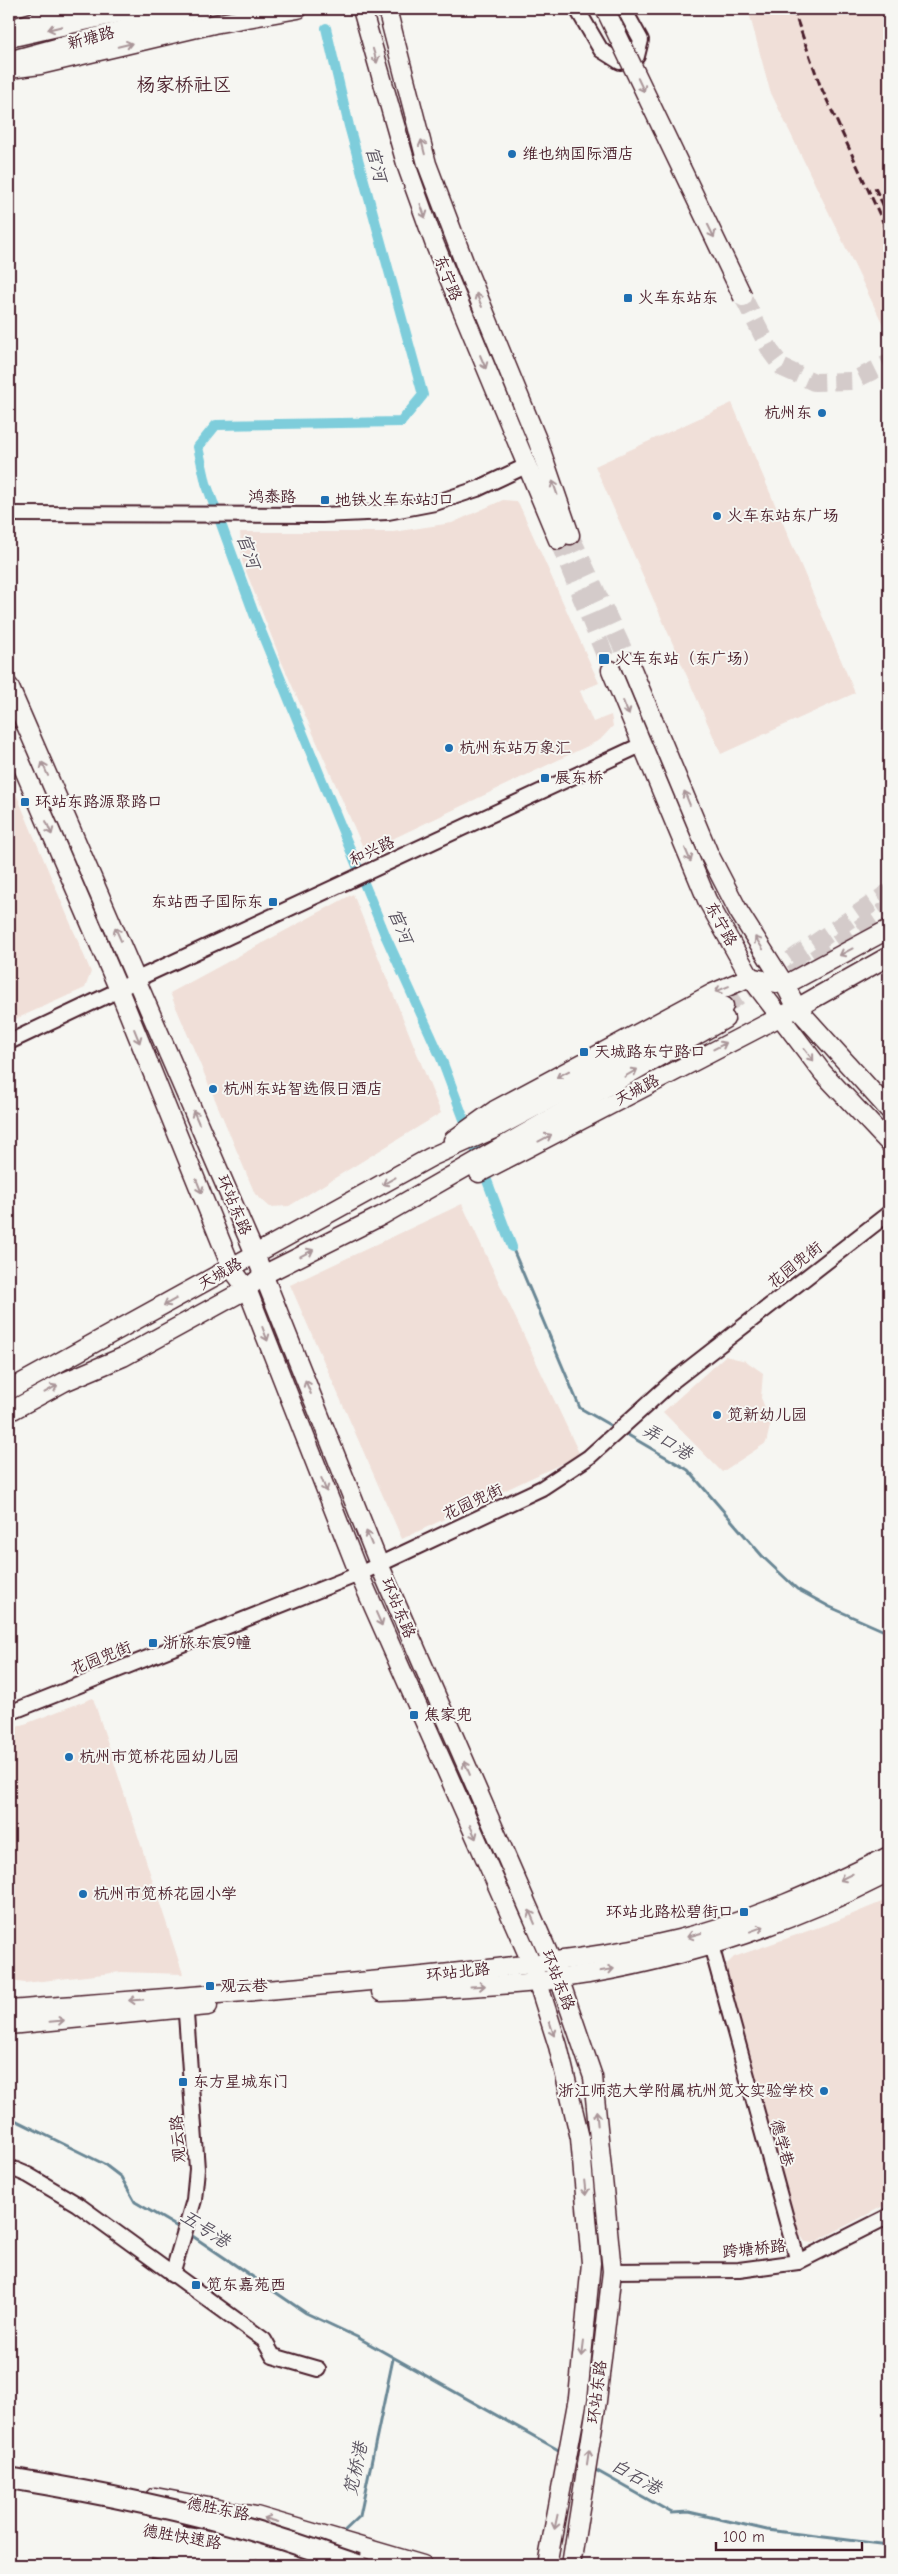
<svg xmlns="http://www.w3.org/2000/svg" width="898" height="2574" font-family="'Comic Neue','LXGW WenKai TC',sans-serif">
  <rect width="100%" height="100%" fill="#f6f6f2"/>
  <filter id="ink" filterUnits="userSpaceOnUse"><feTurbulence type="fractalNoise" baseFrequency=".02" numOctaves="2"/><feDisplacementMap in="SourceGraphic" scale="10" xChannelSelector="R" yChannelSelector="G"/><feConvolveMatrix kernelMatrix="1 2 1 2 8 2 1 2 1" color-interpolation-filters="sRGB"/></filter>
  <g filter="url(#ink)">
    <g fill="#f0dfd8">
      <polygon points="748,9 889,9 889,337 770,91"/>
      <polygon points="732,403 855,693 721,754 595,466"/>
      <polygon points="503,500 516,501 519,504 599,683 580,691 593,722 611,715 613,726 600,740 365,852 280,658 242,561 240,532 393,532 452,523"/>
      <polygon points="9,777 91,972 85,988 9,1022"/>
      <polygon points="353,894 441,1113 289,1206 270,1207 255,1194 170,993"/>
      <polygon points="462,1204 580,1455 402,1539 290,1285"/>
      <polygon points="725,1356 746,1361 763,1373 761,1398 771,1422 766,1443 722,1472 663,1412"/>
      <polygon points="93,1698 183,1974 121,1972 25,1983 10,1981 9,1730"/>
      <polygon points="889,1899 889,2203 813,2243 805,2242 798,2231 727,1978 727,1964 734,1957 836,1921"/>
    </g>
    <g fill="none" stroke-linecap="round" stroke-linejoin="round">
      <g stroke="#698795" stroke-width="3">
        <polyline points="512,1247 580,1408 615,1428"/>
        <polyline points="623,1432 688,1470 764,1558 797,1589 830,1607 889,1633"/>
        <polyline points="9,2117 104,2164 121,2177 135,2202 181,2229"/>
        <polyline points="188,2233 306,2313 357,2337 562,2452"/>
        <polyline points="592,2468 672,2513 689,2512 767,2530 889,2545"/>
        <polyline points="341,2534 360,2516 393,2359"/>
      </g>
      <polyline stroke="#7ecddb" stroke-width="10" points="326,28 349,126 423,395 401,422 216,425 198,447 206,483 254,614 386,937 441,1058 512,1247"/>
      <g stroke="#d4cbca" stroke-width="18" stroke-dasharray="18 9" stroke-linecap="butt">
        <polyline points="743,297 771,352 783,368 814,382 852,381 889,363"/>
        <polyline points="570,535 629,662"/>
        <polyline points="558,540 611,670"/>
        <polyline points="792,974 889,908"/>
        <polyline points="724,1006 889,892"/>
      </g>
      <g stroke="#4a1f2b" stroke-width="18">
        <g id="minor">
          <polyline points="577,9 601,50 620,62 637,56 641,40 624,9"/>
          <polyline points="9,514 322,515 388,512 435,503 477,489 526,466"/>
          <polyline points="9,1042 119,990 137,979 641,745"/>
          <polyline points="9,1713 359,1574 542,1488 589,1457 673,1381 889,1213"/>
          <polyline points="711,1945 798,2262"/>
          <polyline points="9,2167 28,2175 77,2204 264,2340 273,2356 318,2369"/>
          <polyline points="612,2271 739,2270 798,2262 889,2216"/>
          <polyline points="172,2275 194,2200 197,2169 185,2000"/>
        </g>
      </g>
      <g stroke="#4a1f2b" stroke-width="21">
        <g id="major">
          <polyline points="362,9 407,167 435,245 558,540"/>
          <polyline points="387,9 427,164 466,267 538,442 570,535"/>
          <polyline points="9,29 76,9"/>
          <polyline points="9,38 137,9"/>
          <polyline points="12,60 201,9"/>
          <polyline points="9,69 40,65 214,24 298,9"/>
          <polyline points="629,662 709,854 739,912 785,985 797,1008 889,1110"/>
          <polyline points="611,670 707,900 750,977 823,1073 889,1143"/>
          <polyline points="9,686 255,1254 379,1564 559,1978 593,2077 612,2271 597,2401 571,2565"/>
          <polyline points="9,735 119,990 232,1269 247,1289 359,1574 532,1964 558,2046 580,2138 591,2263 578,2398 547,2565"/>
          <polyline points="453,1140 495,1110 713,993 750,977 785,985 889,929"/>
          <polyline points="479,1173 797,1008 889,956"/>
          <polyline points="9,1390 431,1157 494,1129 724,1006"/>
          <polyline points="9,1412 64,1382 123,1357 247,1289 263,1275 381,1216 725,1019"/>
          <path d="M381 1992C433 1989 485 1987 536 1982 554 1981 571 1976 589 1974 693 1956 795 1921 889 1873"/>
          <path d="M9 2010C153 1999 298 1989 442 1974 522 1965 602 1958 679 1939 753 1921 821 1889 889 1856"/>
          <polyline points="9,2025 208,2006"/>
          <polyline points="155,2497 256,2516 423,2565"/>
        </g>
      </g>
      <g stroke="#4a1f2b" stroke-width="24">
        <g id="highway">
          <polyline points="9,2490 112,2508 172,2523"/>
          <polyline points="9,2507 330,2561"/>
          <polyline points="9,2523 248,2565"/>
          <polyline points="9,2539 102,2555 141,2558"/>
          <polyline points="9,2555 75,2565"/>
        </g>
      </g>
      <use href="#minor" stroke="#f6f6f2" stroke-width="14"/>
      <use href="#major" stroke="#f6f6f2" stroke-width="18"/>
      <use href="#highway" stroke="#f6f6f2" stroke-width="20"/>
      <g stroke="#4a1f2b" stroke-width="3" stroke-dasharray="8 4" stroke-linecap="butt">
        <polyline points="793,9 820,85 889,235"/>
        <polyline points="875,188 889,217"/>
      </g>
      <g stroke="#4a1f2b" stroke-width="21" stroke-linecap="butt">
        <polyline id="major-bridge" points="605,9 743,297"/>
      </g>
      <g stroke="#4a1f2b" stroke-width="24" stroke-linecap="butt">
        <path id="highway-bridge" d="M9 2478C95 2492 181 2509 265 2534 296 2543 327 2555 358 2565"/>
      </g>
      <use href="#major-bridge" stroke="#f6f6f2" stroke-width="18"/>
      <use href="#highway-bridge" stroke="#f6f6f2" stroke-width="20"/>
    </g>
    <defs><path id="oneway-shaft" d="M-6 0H5M1.5-3L5.5 0L1.5 3" fill="none" stroke-width="1.6" stroke-linecap="round" stroke-linejoin="round" transform="scale(1.25)"/></defs>
    <g stroke="#a99598">
      <use href="#oneway-shaft" transform="translate(55 28) rotate(167)"/>
      <use href="#oneway-shaft" transform="translate(125 45) rotate(-13)"/>
      <use href="#oneway-shaft" transform="translate(375 56) rotate(74)"/>
      <use href="#oneway-shaft" transform="translate(641 85) rotate(65)"/>
      <use href="#oneway-shaft" transform="translate(423 147) rotate(-104)"/>
      <use href="#oneway-shaft" transform="translate(423 211) rotate(70)"/>
      <use href="#oneway-shaft" transform="translate(711 231) rotate(64)"/>
      <use href="#oneway-shaft" transform="translate(479 300) rotate(-113)"/>
      <use href="#oneway-shaft" transform="translate(483 362) rotate(67)"/>
      <use href="#oneway-shaft" transform="translate(555 488) rotate(-109)"/>
      <use href="#oneway-shaft" transform="translate(626 708) rotate(68)"/>
      <use href="#oneway-shaft" transform="translate(45 769) rotate(-114)"/>
      <use href="#oneway-shaft" transform="translate(687 798) rotate(-112)"/>
      <use href="#oneway-shaft" transform="translate(49 828) rotate(67)"/>
      <use href="#oneway-shaft" transform="translate(688 855) rotate(67)"/>
      <use href="#oneway-shaft" transform="translate(118 934) rotate(-114)"/>
      <use href="#oneway-shaft" transform="translate(759 943) rotate(-123)"/>
      <use href="#oneway-shaft" transform="translate(846 952) rotate(152)"/>
      <use href="#oneway-shaft" transform="translate(722 989) rotate(158)"/>
      <use href="#oneway-shaft" transform="translate(137 1036) rotate(68)"/>
      <use href="#oneway-shaft" transform="translate(720 1046) rotate(-27)"/>
      <use href="#oneway-shaft" transform="translate(809 1055) rotate(52)"/>
      <use href="#oneway-shaft" transform="translate(631 1073) rotate(-30)"/>
      <use href="#oneway-shaft" transform="translate(563 1074) rotate(152)"/>
      <use href="#oneway-shaft" transform="translate(196 1117) rotate(-113)"/>
      <use href="#oneway-shaft" transform="translate(545 1138) rotate(-28)"/>
      <use href="#oneway-shaft" transform="translate(389 1181) rotate(151)"/>
      <use href="#oneway-shaft" transform="translate(199 1186) rotate(68)"/>
      <use href="#oneway-shaft" transform="translate(307 1253) rotate(-27)"/>
      <use href="#oneway-shaft" transform="translate(170 1302) rotate(151)"/>
      <use href="#oneway-shaft" transform="translate(265 1334) rotate(69)"/>
      <use href="#oneway-shaft" transform="translate(308 1387) rotate(-112)"/>
      <use href="#oneway-shaft" transform="translate(51 1389) rotate(-29)"/>
      <use href="#oneway-shaft" transform="translate(324 1485) rotate(69)"/>
      <use href="#oneway-shaft" transform="translate(369 1538) rotate(-112)"/>
      <use href="#oneway-shaft" transform="translate(379 1619) rotate(66)"/>
      <use href="#oneway-shaft" transform="translate(467 1768) rotate(-113)"/>
      <use href="#oneway-shaft" transform="translate(473 1832) rotate(66)"/>
      <use href="#oneway-shaft" transform="translate(846 1877) rotate(154)"/>
      <use href="#oneway-shaft" transform="translate(532 1917) rotate(-113)"/>
      <use href="#oneway-shaft" transform="translate(757 1929) rotate(-20)"/>
      <use href="#oneway-shaft" transform="translate(694 1935) rotate(164)"/>
      <use href="#oneway-shaft" transform="translate(607 1970) rotate(-10)"/>
      <use href="#oneway-shaft" transform="translate(478 1986) rotate(-3)"/>
      <use href="#oneway-shaft" transform="translate(136 2000) rotate(176)"/>
      <use href="#oneway-shaft" transform="translate(57 2021) rotate(-5)"/>
      <use href="#oneway-shaft" transform="translate(552 2029) rotate(72)"/>
      <use href="#oneway-shaft" transform="translate(597 2118) rotate(-95)"/>
      <use href="#oneway-shaft" transform="translate(585 2188) rotate(84)"/>
      <use href="#oneway-shaft" transform="translate(583 2349) rotate(97)"/>
      <use href="#oneway-shaft" transform="translate(588 2457) rotate(-82)"/>
      <use href="#oneway-shaft" transform="translate(271 2520) rotate(-164)"/>
      <use href="#oneway-shaft" transform="translate(556 2522) rotate(102)"/>
    </g>
  </g>
  <g fill="#1f6fb2" stroke="#f6f6f2" stroke-width="2">
    <circle cx="512" cy="154" r="5"/>
    <rect x="623" y="293" width="10" height="10" rx="2.5"/>
    <circle cx="822" cy="413" r="5"/>
    <rect x="320" y="495" width="10" height="10" rx="2.5"/>
    <circle cx="717" cy="516" r="5"/>
    <rect x="598" y="653" width="12" height="12" rx="2.5"/>
    <circle cx="449" cy="748" r="5"/>
    <rect x="540" y="773" width="10" height="10" rx="2.5"/>
    <rect x="20" y="797" width="10" height="10" rx="2.5"/>
    <rect x="268" y="897" width="10" height="10" rx="2.5"/>
    <rect x="579" y="1047" width="10" height="10" rx="2.5"/>
    <circle cx="213" cy="1089" r="5"/>
    <circle cx="717" cy="1415" r="5"/>
    <rect x="148" y="1638" width="10" height="10" rx="2.5"/>
    <rect x="409" y="1710" width="10" height="10" rx="2.5"/>
    <circle cx="69" cy="1757" r="5"/>
    <circle cx="83" cy="1894" r="5"/>
    <rect x="739" y="1907" width="10" height="10" rx="2.5"/>
    <rect x="205" y="1981" width="10" height="10" rx="2.5"/>
    <rect x="178" y="2077" width="10" height="10" rx="2.5"/>
    <circle cx="824" cy="2091" r="5"/>
    <rect x="191" y="2280" width="10" height="10" rx="2.5"/>
  </g>
  <g text-anchor="middle" dominant-baseline="central" stroke-width="4" stroke-linejoin="round" paint-order="stroke">
    <g font-size="16" fill="#4a1f2b" stroke="#f6f6f2">
      <text transform="translate(91 38) rotate(-15)">新塘路</text>
      <text transform="translate(448 278) rotate(68)">东宁路</text>
      <text x="272" y="497">鸿泰路</text>
      <text transform="translate(372 851) rotate(-25)">和兴路</text>
      <text transform="translate(721 924) rotate(61)">东宁路</text>
      <text transform="translate(637 1090) rotate(-28)">天城路</text>
      <text transform="translate(234 1205) rotate(67)">环站东路</text>
      <text transform="translate(795 1265) rotate(-38)">花园兜街</text>
      <text transform="translate(220 1274) rotate(-30)">天城路</text>
      <text transform="translate(473 1502) rotate(-25)">花园兜街</text>
      <text transform="translate(398 1608) rotate(67)">环站东路</text>
      <text transform="translate(101 1658) rotate(-22)">花园兜街</text>
      <text transform="translate(458 1972) rotate(-6)">环站北路</text>
      <text transform="translate(558 1980) rotate(68)">环站东路</text>
      <text transform="translate(178 2139) rotate(-94)">观云路</text>
      <text transform="translate(782 2143) rotate(75)">德学巷</text>
      <text transform="translate(754 2249) rotate(-6)">跨塘桥路</text>
      <text transform="translate(597 2392) rotate(-83)">环站东路</text>
      <text transform="translate(218 2509) rotate(11)">德胜东路</text>
      <text transform="translate(182 2537) rotate(10)">德胜快速路</text>
    </g>
    <g font-size="16" fill="#4a1f2b" stroke="#f6f6f2" text-anchor="start">
      <text x="522" y="154">维也纳国际酒店</text>
      <text x="638" y="298">火车东站东</text>
      <text x="812" y="413" text-anchor="end">杭州东</text>
      <text x="335" y="500">地铁火车东站J口</text>
      <text x="727" y="516">火车东站东广场</text>
      <text x="615" y="659">火车东站（东广场）</text>
      <text x="459" y="748">杭州东站万象汇</text>
      <text x="555" y="778">展东桥</text>
      <text x="35" y="802">环站东路源聚路口</text>
      <text x="263" y="902" text-anchor="end">东站西子国际东</text>
      <text x="594" y="1052">天城路东宁路口</text>
      <text x="223" y="1089">杭州东站智选假日酒店</text>
      <text x="727" y="1415">笕新幼儿园</text>
      <text x="163" y="1643">浙旅东宸9幢</text>
      <text x="424" y="1715">焦家兜</text>
      <text x="79" y="1757">杭州市笕桥花园幼儿园</text>
      <text x="93" y="1894">杭州市笕桥花园小学</text>
      <text x="734" y="1912" text-anchor="end">环站北路松碧街口</text>
      <text x="220" y="1986">观云巷</text>
      <text x="193" y="2082">东方星城东门</text>
      <text x="814" y="2091" text-anchor="end">浙江师范大学附属杭州笕文实验学校</text>
      <text x="206" y="2285">笕东嘉苑西</text>
    </g>
    <g font-size="18" font-style="italic" fill="#5a5360" stroke="#f6f6f2">
      <text transform="translate(376 164) rotate(75)">官河</text>
      <text transform="translate(248 551) rotate(70)">官河</text>
      <text transform="translate(400 926) rotate(67)">官河</text>
      <text transform="translate(667 1442) rotate(31)">弄口港</text>
      <text transform="translate(205 2229) rotate(33)">五号港</text>
      <text transform="translate(356 2469) rotate(-78)">笕桥港</text>
      <text transform="translate(636 2477) rotate(29)">白石港</text>
    </g>
    <g font-size="19" fill="#4a1f2b" stroke="#f6f6f2">
      <text x="184" y="85">杨家桥社区</text>
    </g>
  </g>
  <rect width="898" height="2574" fill="none" stroke="#f6f6f2" stroke-width="30"/>
  <rect x="15" y="15" width="868" height="2544" fill="none" stroke="#4a1f2b" stroke-width="2" filter="url(#ink)"/>
  <path d="M716 2542v8h146v-8" fill="none" stroke="#4a1f2b" stroke-width="2.5"/>
  <text x="723" y="2542" font-size="15" fill="#4a1f2b" stroke="#f6f6f2" stroke-width="4" paint-order="stroke">100 m</text>
</svg>
